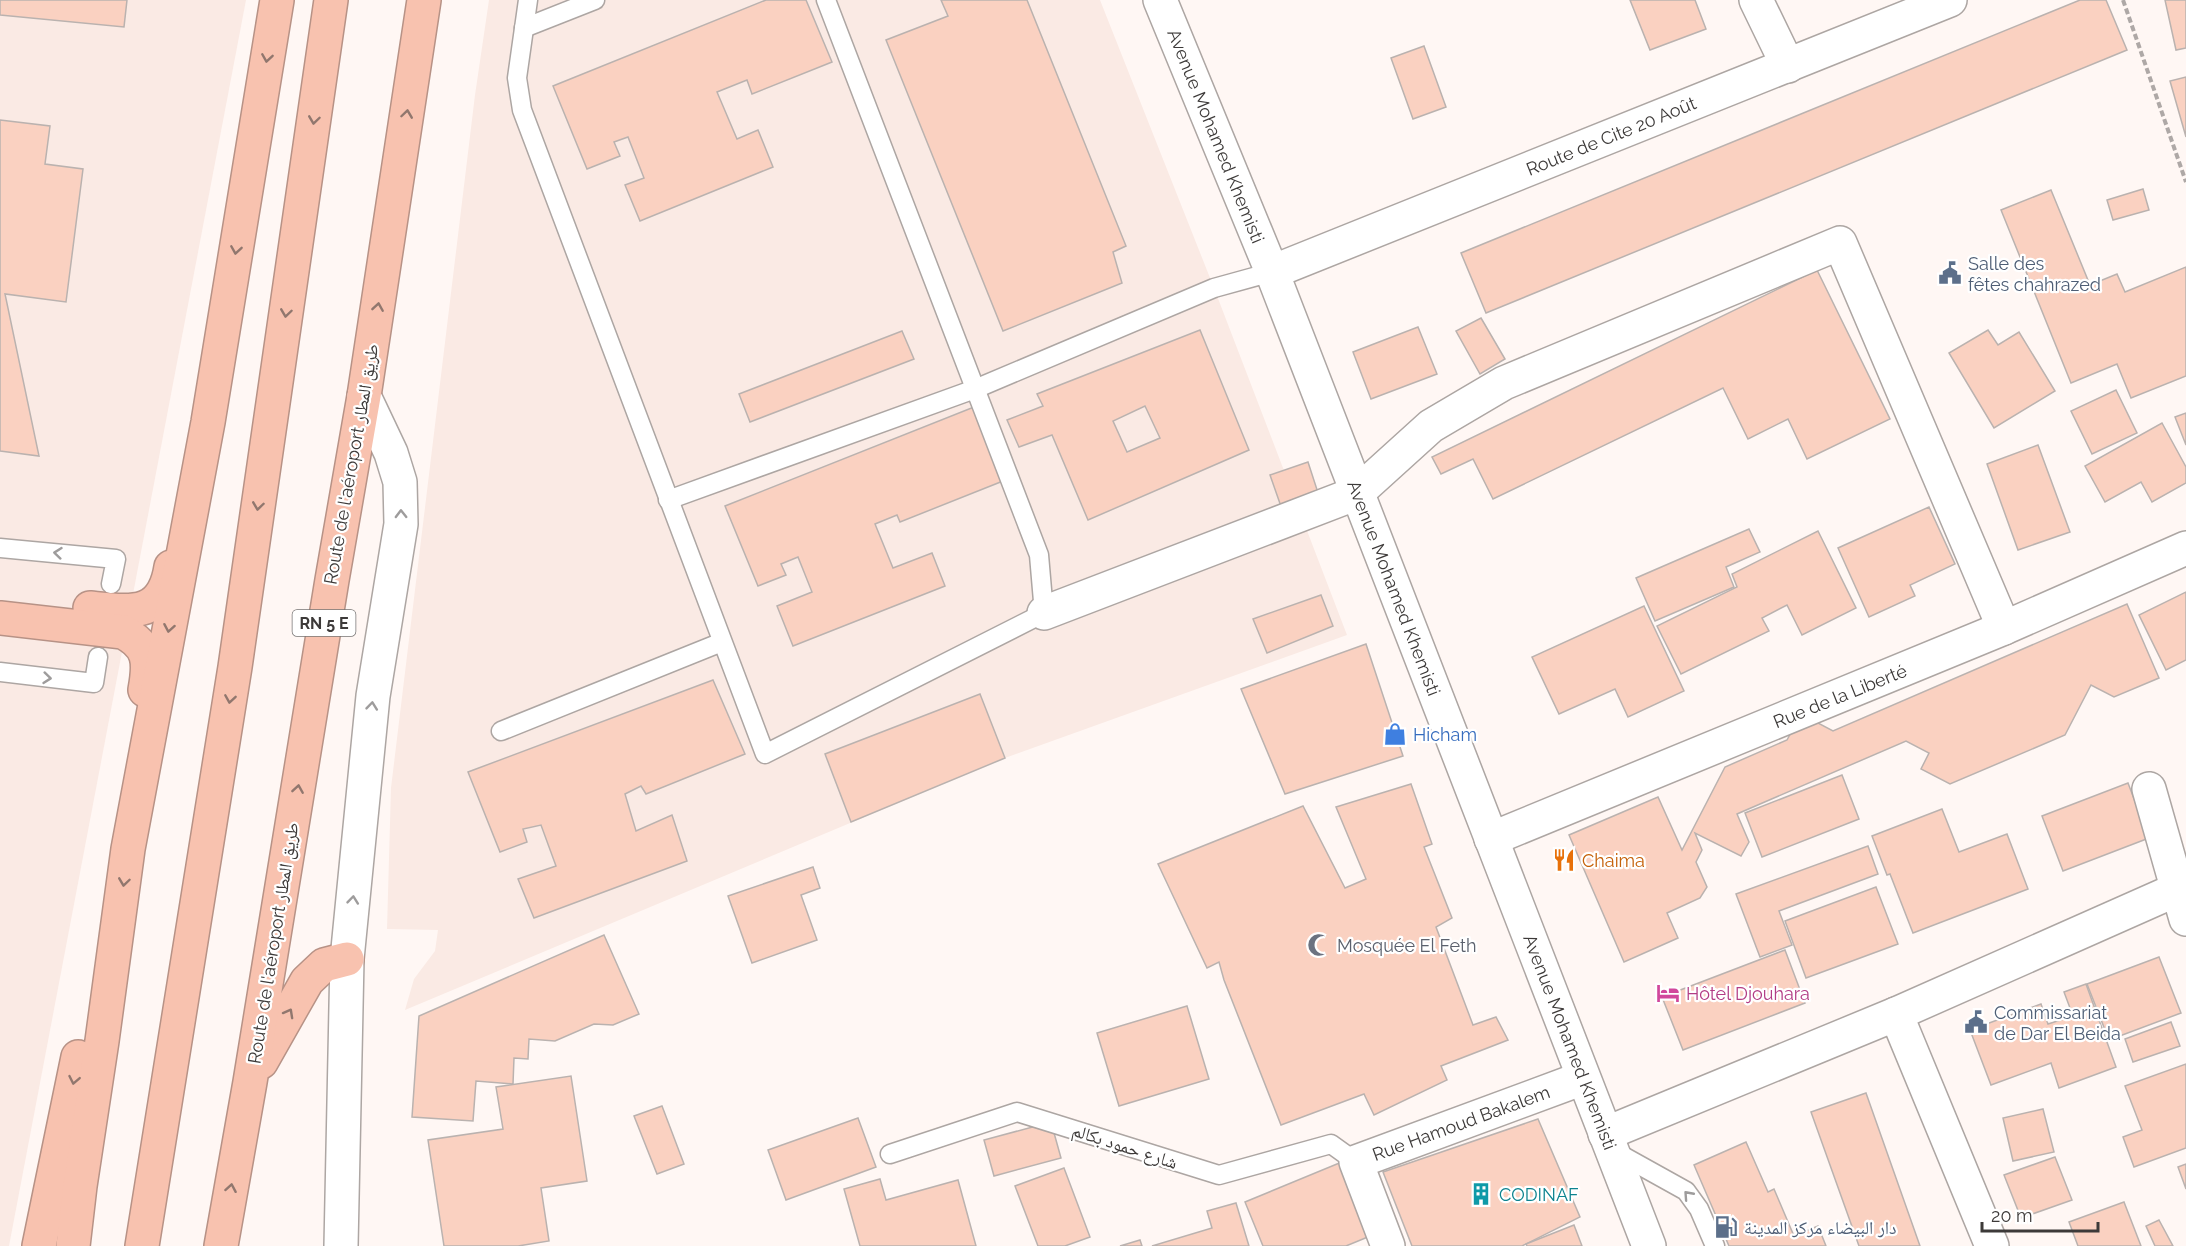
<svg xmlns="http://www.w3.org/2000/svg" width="2186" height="1246" font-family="Raleway,'Noto Naskh Arabic',sans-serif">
  <rect width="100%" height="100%" fill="#fff7f4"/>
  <g fill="#faeae4">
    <polygon points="0,0 246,0 9,1246 0,1246"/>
    <polygon points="489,0 1100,0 1214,288 1347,635 1005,758 405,1010 414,979 435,951 438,930 387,929 391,788 475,95"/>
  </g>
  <g fill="#fad1c1" stroke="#bab2af" stroke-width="1.5" fill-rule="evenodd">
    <polygon points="0,0 127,0 124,27 0,15"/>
    <polygon points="766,0 806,0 832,62 752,94 747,80 717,92 737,139 758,130 773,167 640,221 625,185 644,178 628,137 614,142 620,156 587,169 553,86"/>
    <polygon points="941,0 1027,0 1126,246 1113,252 1122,283 1003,331 886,40 948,16"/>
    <polygon points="1630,0 1695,0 1706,29 1650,50"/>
    <polygon points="2080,0 2106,0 2127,50 1486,313 1461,253"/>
    <polygon points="2165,0 2186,0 2186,48 2176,50"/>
    <polygon points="1424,46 1446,107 1413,119 1391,58"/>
    <polygon points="2186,77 2186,137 2170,81"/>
    <polygon points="0,120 50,126 45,164 83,169 66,302 5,294 39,456 0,451"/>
    <polygon points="2143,189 2149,210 2113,220 2107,200"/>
    <polygon points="2051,190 2090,285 2117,274 2125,292 2186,267 2186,376 2131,398 2117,364 2071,383 2001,210"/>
    <polygon points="1817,270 1890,419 1807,459 1788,419 1748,439 1723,388 1493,499 1473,459 1441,474 1432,457"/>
    <polygon points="1481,318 1505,359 1480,374 1456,331"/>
    <polygon points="1418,327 1437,374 1371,399 1353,352"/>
    <path d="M1200 330 1249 450 1088 520 1052 435 1019 447 1007 420 1043 406 1037 394ZM1145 406 1160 438 1127 452 1113 421Z"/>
    <polygon points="1988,330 1998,345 2019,332 2055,391 1994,428 1949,353"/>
    <polygon points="902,331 914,359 750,422 739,394"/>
    <polygon points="2116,390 2137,433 2092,454 2071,411"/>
    <polygon points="974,407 1003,481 900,522 897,515 875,524 893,568 932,553 945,586 793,646 777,606 812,592 798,557 781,564 786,575 758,586 725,506"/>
    <polygon points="2186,413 2186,445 2175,417"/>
    <polygon points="2162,423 2186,467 2186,483 2152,502 2141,482 2105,502 2085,466"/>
    <polygon points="2038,445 2070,532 2018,550 1987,464"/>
    <polygon points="1308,462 1321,502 1284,515 1270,475"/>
    <polygon points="1929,507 1955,564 1910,585 1915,596 1869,617 1838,548"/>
    <polygon points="1749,529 1760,552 1726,567 1734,587 1655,621 1636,578"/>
    <polygon points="1818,531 1856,608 1802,635 1787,605 1762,618 1769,631 1681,674 1657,626 1737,587 1732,574"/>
    <polygon points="2186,592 2186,660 2166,670 2139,615"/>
    <polygon points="1321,595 1333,626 1267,653 1253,619"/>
    <polygon points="2127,604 2159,678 2114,697 2091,685 2065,735 1950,784 1921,769 1929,753 1906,741 1737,814 1749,842 1741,856 1695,833 1702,850 1696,862 1707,887 1700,898 1667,913 1678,938 1624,962 1569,835 1658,797 1682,850 1725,767 1787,740 1801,714 1833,731"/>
    <polygon points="1644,606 1684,691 1628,717 1615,689 1559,714 1532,657"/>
    <polygon points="1366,644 1403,756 1285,794 1241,689"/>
    <polygon points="713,680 745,754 646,794 641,786 625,794 636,831 672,815 687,861 534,918 518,879 556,866 541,825 523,829 527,842 500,852 468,772"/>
    <polygon points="980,694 1005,758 851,822 825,754"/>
    <polygon points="1842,775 1859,819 1762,857 1745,813"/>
    <polygon points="2128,783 2149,838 2063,871 2042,816"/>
    <polygon points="1411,784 1432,844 1424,847 1452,918 1436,927 1473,1025 1496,1017 1508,1040 1441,1066 1447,1080 1374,1115 1364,1094 1281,1125 1224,980 1219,962 1207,968 1158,864 1303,806 1345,888 1366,879 1336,807"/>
    <polygon points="1942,809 1959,852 2007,834 2028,889 1913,933 1890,874 1887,875 1872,836"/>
    <polygon points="1868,846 1878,874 1779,911 1792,945 1760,957 1736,894"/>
    <polygon points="813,867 820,888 801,895 817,940 752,963 728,896"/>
    <polygon points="1876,887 1898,944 1806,978 1785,921"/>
    <polygon points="604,935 639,1014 613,1025 594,1024 555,1041 529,1039 528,1059 514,1058 513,1084 476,1081 473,1121 412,1117 419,1016"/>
    <polygon points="1785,950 1805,1003 1683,1050 1662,997"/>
    <polygon points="2159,957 2181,1013 2109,1040 2087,984"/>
    <polygon points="2086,984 2116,1067 2059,1088 2051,1063 1991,1085 1970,1030 2041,1004 2048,1024 2073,1016 2064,992"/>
    <polygon points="1187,1006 1209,1079 1119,1106 1097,1033"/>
    <polygon points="2171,1022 2180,1046 2133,1062 2125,1039"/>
    <polygon points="2186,1064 2186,1148 2134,1167 2123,1137 2142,1130 2125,1086"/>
    <polygon points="571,1076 587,1181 541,1188 549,1241 518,1246 444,1246 428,1140 503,1129 496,1087"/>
    <polygon points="1866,1093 1920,1246 1859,1246 1811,1112"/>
    <polygon points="662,1106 684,1164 657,1174 634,1116"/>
    <polygon points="2043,1109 2054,1152 2013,1161 2003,1118"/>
    <polygon points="858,1118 876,1167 786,1200 768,1150"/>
    <polygon points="1538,1119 1580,1217 1522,1246 1412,1246 1383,1172"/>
    <polygon points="1051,1122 1061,1158 994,1176 984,1140"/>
    <polygon points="1746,1142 1768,1192 1774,1189 1794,1236 1818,1226 1826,1246 1729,1246 1694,1165"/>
    <polygon points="2055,1157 2072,1200 2021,1218 2004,1175"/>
    <polygon points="1349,1159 1380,1232 1346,1246 1263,1246 1245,1202"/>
    <polygon points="2186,1164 2186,1189 2178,1167"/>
    <polygon points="1064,1168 1090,1237 1065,1246 1038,1246 1015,1186"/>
    <polygon points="880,1179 886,1200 958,1180 976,1246 860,1246 844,1189"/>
    <polygon points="2124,1202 2141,1246 2078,1246 2069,1222"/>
    <polygon points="1236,1203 1249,1246 1152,1246 1212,1228 1207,1211"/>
    <polygon points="2159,1220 2173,1246 2155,1246 2146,1226"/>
    <polygon points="1574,1225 1582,1246 1527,1246 1526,1244"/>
    <polygon points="1140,1240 1142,1246 1120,1246"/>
  </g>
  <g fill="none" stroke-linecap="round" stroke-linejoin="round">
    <g stroke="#ada6a3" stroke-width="21">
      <g id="service">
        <polyline points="528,0 517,78 522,110 765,754 1044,613 1039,555 826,0"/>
        <polyline points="524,28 595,0"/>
        <polyline points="668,500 975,389 1214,288 1272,272"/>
        <polyline points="0,548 116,559 111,584"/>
        <polyline points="0,672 94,683 98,657"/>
        <polyline points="501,731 722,642"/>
        <polyline points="1614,1151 1686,1191 1699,1209 1715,1246"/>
        <polyline points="890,1154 1017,1112 1219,1175 1331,1144 1356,1162"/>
      </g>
    </g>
    <g stroke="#ada6a3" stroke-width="36">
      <g id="minor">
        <polyline points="1756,0 1788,66"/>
        <polyline points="1272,272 1950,0"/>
        <polyline points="1044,613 1357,493 1431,426 1504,383 1840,243 2004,628"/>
        <polyline points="2149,789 2186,919"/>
        <polyline points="1491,839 2004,628 2186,548"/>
        <polyline points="1896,1014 1992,1246"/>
        <polyline points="1605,1134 1896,1014 2178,889"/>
        <polyline points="341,1246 347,959 373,696 401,524 400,482 391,453 364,396"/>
        <polyline points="1388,1246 1356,1162 1583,1078"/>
      </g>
    </g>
    <g stroke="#ada6a3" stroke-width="36">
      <polyline id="secondary" points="1160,0 1272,272 1649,1246"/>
    </g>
    <g stroke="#b79286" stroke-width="36">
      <g id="motorway">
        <path d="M90 608C131 612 163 618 171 567"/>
        <path d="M0 618 123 632C150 646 150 662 145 690"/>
        <polyline points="261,1062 307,981 324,965 347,959"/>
        <polyline points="39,1246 78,1057"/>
        <polyline points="73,1246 80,1186 102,1041 128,849 208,422 277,0"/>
        <polyline points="142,1246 235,667 331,0"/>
        <polyline points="221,1246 250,1082 332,580 364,396 424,0"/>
      </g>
    </g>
    <polyline stroke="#aea8a6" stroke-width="4" stroke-dasharray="6 3" stroke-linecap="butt" points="2123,0 2186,182"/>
    <use href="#service" stroke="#fff" stroke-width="18"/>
    <use href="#minor" stroke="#fff" stroke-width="33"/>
    <use href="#secondary" stroke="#fff" stroke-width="33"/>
    <use href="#motorway" stroke="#f8c2af" stroke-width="33"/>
  </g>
  <defs><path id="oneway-chevron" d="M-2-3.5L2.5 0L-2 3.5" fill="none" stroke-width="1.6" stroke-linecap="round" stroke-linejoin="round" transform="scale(1.5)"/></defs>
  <g stroke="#91776e">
    <use href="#oneway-chevron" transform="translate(267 58) rotate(99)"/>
    <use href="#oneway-chevron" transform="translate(407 114) rotate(-82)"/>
    <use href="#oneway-chevron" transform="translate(314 120) rotate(98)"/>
    <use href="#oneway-chevron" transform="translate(236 250) rotate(99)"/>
    <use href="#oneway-chevron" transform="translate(378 307) rotate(-81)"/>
    <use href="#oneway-chevron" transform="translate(286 313) rotate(98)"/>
    <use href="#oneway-chevron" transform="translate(258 506) rotate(98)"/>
    <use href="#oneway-chevron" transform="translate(169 628) rotate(100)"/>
    <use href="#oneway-chevron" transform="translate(230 699) rotate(99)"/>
    <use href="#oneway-chevron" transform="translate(298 789) rotate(-81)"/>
    <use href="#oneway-chevron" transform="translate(124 882) rotate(98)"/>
    <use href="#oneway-chevron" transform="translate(289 1013) rotate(-61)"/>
    <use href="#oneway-chevron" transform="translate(74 1080) rotate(101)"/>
    <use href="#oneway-chevron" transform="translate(231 1188) rotate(-80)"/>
  </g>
  <g stroke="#9e9c9c">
    <use href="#oneway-chevron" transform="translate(401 514) rotate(-91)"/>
    <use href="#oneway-chevron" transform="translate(58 553) rotate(-174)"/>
    <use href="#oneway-chevron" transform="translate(47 678) rotate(6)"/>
    <use href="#oneway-chevron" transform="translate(372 706) rotate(-84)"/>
    <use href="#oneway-chevron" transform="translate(353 900) rotate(-84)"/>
    <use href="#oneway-chevron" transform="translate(1688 1195) rotate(-132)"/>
  </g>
  <defs>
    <g id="civic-bare" transform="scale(1.8)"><path d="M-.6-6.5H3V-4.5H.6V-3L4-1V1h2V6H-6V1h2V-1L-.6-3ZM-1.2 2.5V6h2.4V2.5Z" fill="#5c6f8a" stroke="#fff" stroke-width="2.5" paint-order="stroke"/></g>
    <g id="shop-bare" transform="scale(1.8)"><path d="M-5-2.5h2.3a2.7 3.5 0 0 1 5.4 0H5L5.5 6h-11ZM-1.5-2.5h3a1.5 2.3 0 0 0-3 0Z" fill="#3f7fe0" stroke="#fff" stroke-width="2.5" paint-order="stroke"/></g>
    <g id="restaurant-bare" transform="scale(1.8)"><path d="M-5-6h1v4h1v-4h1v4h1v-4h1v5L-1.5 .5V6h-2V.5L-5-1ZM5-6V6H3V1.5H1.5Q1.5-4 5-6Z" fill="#e8710a" stroke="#fff" stroke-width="2.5" paint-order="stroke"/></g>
    <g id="mosque-bare" transform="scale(1.8)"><path d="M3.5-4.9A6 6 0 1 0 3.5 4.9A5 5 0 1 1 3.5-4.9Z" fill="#6b7280" stroke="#fff" stroke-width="2.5" paint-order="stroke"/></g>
    <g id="hotel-bare" transform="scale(1.8)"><path d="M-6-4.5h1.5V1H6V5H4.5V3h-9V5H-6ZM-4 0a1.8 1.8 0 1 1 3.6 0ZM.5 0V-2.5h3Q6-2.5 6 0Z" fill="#d1479c" stroke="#fff" stroke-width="2.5" paint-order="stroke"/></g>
    <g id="building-bare" transform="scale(1.8)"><path d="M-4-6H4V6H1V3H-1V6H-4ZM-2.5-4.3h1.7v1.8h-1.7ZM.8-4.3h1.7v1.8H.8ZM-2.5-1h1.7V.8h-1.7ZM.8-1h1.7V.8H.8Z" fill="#0f9aa8" stroke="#fff" stroke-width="2.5" paint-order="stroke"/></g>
    <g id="fuel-bare" transform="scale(1.8)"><path d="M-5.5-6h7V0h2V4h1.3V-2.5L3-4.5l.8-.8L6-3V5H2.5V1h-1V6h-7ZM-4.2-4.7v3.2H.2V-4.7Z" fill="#5c6f8a" stroke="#fff" stroke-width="2.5" paint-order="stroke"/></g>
  </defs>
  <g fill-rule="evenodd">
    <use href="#civic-bare" x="1950" y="273"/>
    <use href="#shop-bare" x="1395" y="734"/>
    <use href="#restaurant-bare" x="1564" y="860"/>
    <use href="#mosque-bare" x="1319" y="945"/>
    <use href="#hotel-bare" x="1668" y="993"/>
    <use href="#civic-bare" x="1976" y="1022"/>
    <use href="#building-bare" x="1481" y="1194"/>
    <use href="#fuel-bare" x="1726" y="1227"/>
  </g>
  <g text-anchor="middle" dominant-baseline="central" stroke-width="4.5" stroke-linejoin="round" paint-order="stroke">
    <rect fill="#fff" stroke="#777574" stroke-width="1.5" x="292.5" y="610" width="63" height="26" rx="4.5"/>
    <g font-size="16" font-weight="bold" fill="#3d3a39">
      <text x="324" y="623">RN 5 E</text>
    </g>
    <g font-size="18" fill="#3d3a39" stroke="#fff">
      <text transform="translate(1216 136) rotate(68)">Avenue Mohamed Khemisti</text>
      <text transform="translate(1611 136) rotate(-22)">Route de Cite 20 Août</text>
      <text transform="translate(351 464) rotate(-80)">Route de l'aéroport طريق المطار</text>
      <text transform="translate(1394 588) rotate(69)">Avenue Mohamed Khemisti</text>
      <text transform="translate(1840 696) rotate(-22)">Rue de la Liberté</text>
      <text transform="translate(273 943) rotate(-81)">Route de l'aéroport طريق المطار</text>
      <text transform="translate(1570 1042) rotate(69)">Avenue Mohamed Khemisti</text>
      <text transform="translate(1461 1123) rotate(-20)">Rue Hamoud Bakalem</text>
      <text transform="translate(1125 1146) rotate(18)">شارع حمود بكالم</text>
    </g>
    <g font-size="18" fill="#4e5e75" stroke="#fff" text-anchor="start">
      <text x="1968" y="263">Salle des<tspan x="1968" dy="21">fêtes chahrazed</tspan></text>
      <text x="1994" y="1012">Commissariat<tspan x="1994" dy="21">de Dar El Beida</tspan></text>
      <text x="1744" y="1227">دار البيضاء مركز المدينة</text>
    </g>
    <g font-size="18" fill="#366cbe" stroke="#fff" text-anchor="start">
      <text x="1413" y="734">Hicham</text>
    </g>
    <g font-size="18" fill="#c56008" stroke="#fff" text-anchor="start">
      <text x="1582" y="860">Chaima</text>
    </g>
    <g font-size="18" fill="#5b616d" stroke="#fff" text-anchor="start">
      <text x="1337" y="945">Mosquée El Feth</text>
    </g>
    <g font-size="18" fill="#b23c85" stroke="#fff" text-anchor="start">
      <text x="1686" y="993">Hôtel Djouhara</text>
    </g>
    <g font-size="18" fill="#0d838f" stroke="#fff" text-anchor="start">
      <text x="1499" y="1194">CODINAF</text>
    </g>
  </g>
  <path d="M1982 1222v9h116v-9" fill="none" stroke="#3d3a39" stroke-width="3"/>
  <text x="1991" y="1222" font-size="18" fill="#3d3a39" stroke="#ffffff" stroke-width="4.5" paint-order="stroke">20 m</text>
</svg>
